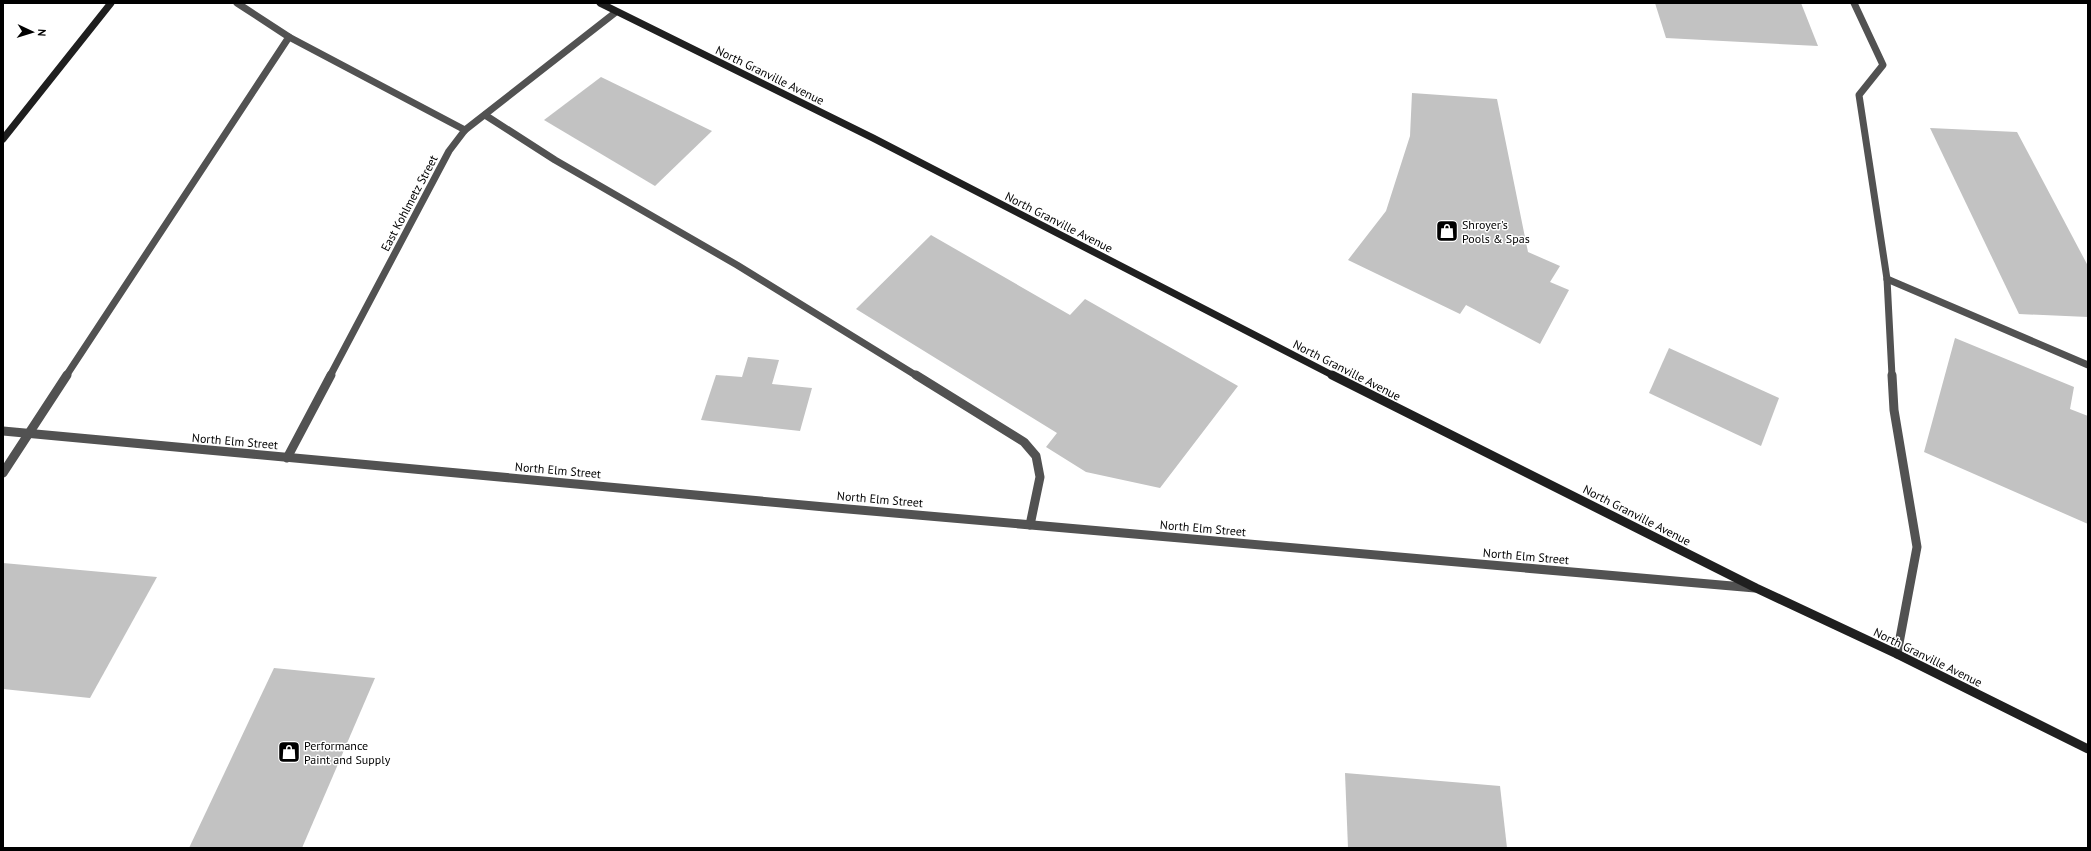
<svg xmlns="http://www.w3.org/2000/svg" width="2091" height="851" font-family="'PT Sans',sans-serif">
  <rect width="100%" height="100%" fill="#fff"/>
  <g fill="#c2c2c2">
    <polygon points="1655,3 1801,3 1818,46 1666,38"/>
    <polygon points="601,77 712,131 655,186 544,120"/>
    <polygon points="1412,93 1497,99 1528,252 1560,266 1550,282 1569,290 1540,344 1466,305 1460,314 1348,260 1386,211 1410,136"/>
    <polygon points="1930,128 2017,132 2088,266 2088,317 2019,314"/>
    <polygon points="931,235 1070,315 1085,299 1238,386 1160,488 1086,472 1046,447 1057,433 856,309"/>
    <polygon points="1955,338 2074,387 2070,409 2088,416 2088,524 1924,452"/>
    <polygon points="1669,348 1779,398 1761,446 1649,393"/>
    <polygon points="748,357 779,360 772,384 812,388 800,431 701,420 716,375 742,377"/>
    <polygon points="3,563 157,577 90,698 3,689"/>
    <polygon points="274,668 375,678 302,848 189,848"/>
    <polygon points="1345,773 1500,786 1507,848 1348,848"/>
  </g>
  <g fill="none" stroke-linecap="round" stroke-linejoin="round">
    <g stroke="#525252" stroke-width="7">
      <polyline points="1854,3 1883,65 1859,95 1887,279 1892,376"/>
      <polyline points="289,37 465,130"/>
      <polyline points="485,115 555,160 737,265 917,376"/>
      <polyline points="1887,279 2088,365"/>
      <polyline points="66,376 289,37 237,3"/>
    </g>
    <g stroke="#525252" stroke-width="9">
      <polyline points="916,375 1024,442 1036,456 1040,477 1030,525"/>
      <polyline points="1892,375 1894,410 1917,547 1897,654"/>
      <polyline points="3,473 67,375"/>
    </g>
    <polyline stroke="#525252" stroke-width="7" points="330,376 449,151 465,130 616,12"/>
    <g stroke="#525252" stroke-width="9">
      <polyline points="3,431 825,507 1755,588"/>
      <polyline points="287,458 331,375"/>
    </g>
    <g stroke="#1f1f1f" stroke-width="7">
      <polyline points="600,3 873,138 1334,376"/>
      <polyline points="3,139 111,3"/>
    </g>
    <polyline stroke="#1f1f1f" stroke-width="9" points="1332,375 1756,588 1897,654 2088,749"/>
  </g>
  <defs>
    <g id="shop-square" transform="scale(1.15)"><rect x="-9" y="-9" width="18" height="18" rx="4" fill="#000" stroke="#fff"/><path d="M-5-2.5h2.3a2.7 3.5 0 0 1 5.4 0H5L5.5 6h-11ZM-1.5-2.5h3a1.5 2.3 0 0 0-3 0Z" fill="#fff"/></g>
  </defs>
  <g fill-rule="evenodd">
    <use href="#shop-square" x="1447" y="231"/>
    <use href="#shop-square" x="289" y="752"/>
  </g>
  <g text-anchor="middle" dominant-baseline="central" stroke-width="3" stroke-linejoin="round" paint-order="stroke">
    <g font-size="12" fill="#000" stroke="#fff">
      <text transform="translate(770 75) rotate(26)">North Granville Avenue</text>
      <text transform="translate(409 203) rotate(-62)">East Kohlmetz Street</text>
      <text transform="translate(1059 222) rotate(27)">North Granville Avenue</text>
      <text transform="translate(1347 370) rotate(27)">North Granville Avenue</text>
      <text transform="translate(235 441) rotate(5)">North Elm Street</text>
      <text transform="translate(558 470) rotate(5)">North Elm Street</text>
      <text transform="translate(880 499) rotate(5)">North Elm Street</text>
      <text transform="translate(1637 515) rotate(27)">North Granville Avenue</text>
      <text transform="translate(1203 528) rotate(5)">North Elm Street</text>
      <text transform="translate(1526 556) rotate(5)">North Elm Street</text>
      <text transform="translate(1928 657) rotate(26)">North Granville Avenue</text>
    </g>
    <g font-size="12" fill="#000" stroke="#fff" text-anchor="start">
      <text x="1462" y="224">Shroyer's<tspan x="1462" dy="14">Pools &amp; Spas</tspan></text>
      <text x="304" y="745">Performance<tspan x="304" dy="14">Paint and Supply</tspan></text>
    </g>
  </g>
  <rect width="2091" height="851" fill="none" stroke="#000000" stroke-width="8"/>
  <g transform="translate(32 32) rotate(94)" stroke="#ffffff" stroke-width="3" paint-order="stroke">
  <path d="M0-3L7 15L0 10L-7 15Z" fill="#000000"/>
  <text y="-6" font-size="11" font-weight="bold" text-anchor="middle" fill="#000000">N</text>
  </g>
</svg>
